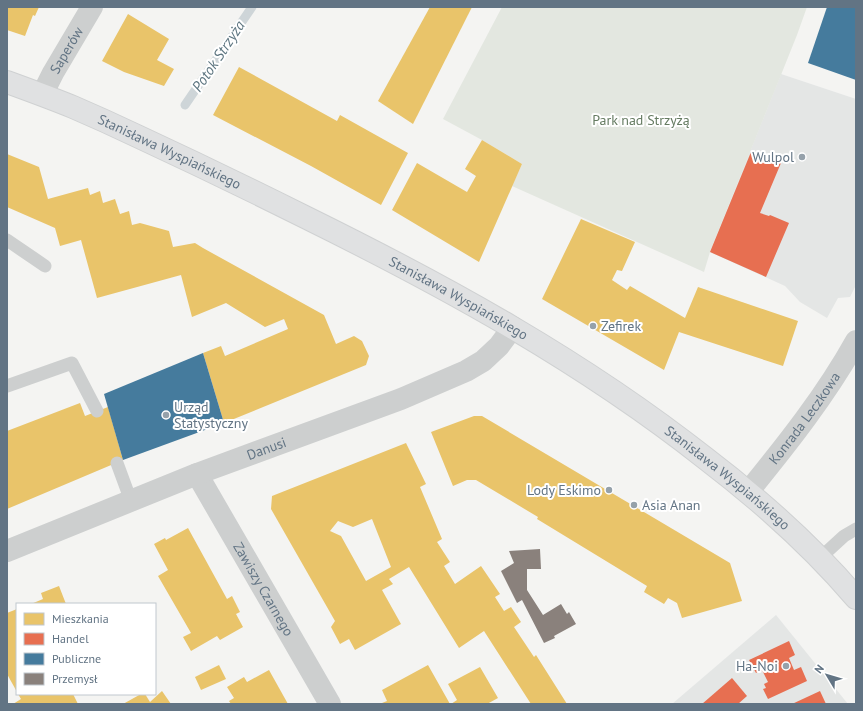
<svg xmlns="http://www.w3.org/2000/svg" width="863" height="711" font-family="'PT Sans',sans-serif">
  <rect width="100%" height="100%" fill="#f4f4f2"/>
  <g fill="#e4e6e5">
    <polygon points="781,74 856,99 856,285 850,297 838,298 827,318 800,302 785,286 710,252"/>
    <polygon points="776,615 848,704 672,704"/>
  </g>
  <polygon fill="#e3e7e0" points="502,7 807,7 797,35 710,252 704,272 512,186 522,164 482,140 443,119"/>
  <g fill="#e9c46a" fill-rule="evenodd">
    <polygon points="7,7 39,7 35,16 33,15 25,36 7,30"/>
    <polygon points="430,7 472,7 413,124 378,101"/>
    <polygon points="128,14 169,39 157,60 174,69 164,86 124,72 102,61"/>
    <polygon points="239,67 337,121 340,115 408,153 381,205 311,166 213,115"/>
    <polygon points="482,140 522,164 479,262 392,210 417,163 467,192 476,176 465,169"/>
    <polygon points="7,154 39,167 48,199 88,188 90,195 100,191 103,203 115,199 120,214 129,211 132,225 140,223 169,231 173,247 195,243 203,248 324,315 336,344 354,336 362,341 369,356 366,365 224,423 203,353 221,346 225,356 288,329 284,319 265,327 226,303 192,317 181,275 97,298 81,240 60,246 55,228 7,207"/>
    <polygon points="581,219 635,242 622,271 617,270 612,280 627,290 630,286 685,318 698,287 798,321 783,366 679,332 664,370 542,299"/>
    <polygon points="80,403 85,416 108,407 123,460 7,509 7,443 8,443 7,431"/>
    <polygon points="474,416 482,416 730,563 742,601 682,618 677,603 668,598 664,604 644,592 647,586 537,519 538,517 476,480 467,480 453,486 431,432"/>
    <path d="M406 443 426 484 420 487 442 539 437 542 450 562 444 566 455 584 481 566 500 594 495 597 504 611 511 607 521 622 514 627 534 657 536 655 567 704H531L484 631 459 648 409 567 389 579 393 584 382 590 401 624 355 650 349 639 340 644 331 627 335 621 271 509 272 496ZM372 519 391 567 366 581 341 536 330 531 338 521 353 527Z"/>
    <polygon points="188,528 227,599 232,596 240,612 236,614 243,627 220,640 217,636 191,651 183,637 191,633 158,576 168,570 154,544 165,538 166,540"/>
    <polygon points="59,586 66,604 31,604 43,599 41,593"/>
    <polygon points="17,609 17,692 7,674 7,613"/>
    <polygon points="219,665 226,679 201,690 195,677"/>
    <polygon points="428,665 450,704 383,704 382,703 387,701 382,690"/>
    <polygon points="480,667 498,698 487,704 451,704 457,700 448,684"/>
    <polygon points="269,670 288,704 231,704 229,701 234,698 227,687 244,677 247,682"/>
    <polygon points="162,691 171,704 123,704 141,694 145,694 150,702"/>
    <polygon points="18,694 73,694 78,704 13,704 21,699"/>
  </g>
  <g fill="#e76f51">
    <polygon points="751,152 781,163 760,213 769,216 770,215 789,223 766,277 710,252"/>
    <polygon points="789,641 795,655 789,658 794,670 801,667 807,681 768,699 763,689 766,688 764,684 768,682 762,670 756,673 749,660"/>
    <polygon points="732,678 747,696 738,704 702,704"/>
    <polygon points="820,691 826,704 792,704"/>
  </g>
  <g fill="#457b9d">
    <polygon points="827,7 856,7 856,80 808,63"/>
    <polygon points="203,353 224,423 123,460 104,394"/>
  </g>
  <polygon fill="#8a817c" points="540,549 541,569 527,569 527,590 543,615 561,604 567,614 569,612 576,624 554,636 555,638 544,643 522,600 517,603 501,571 514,563 509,551"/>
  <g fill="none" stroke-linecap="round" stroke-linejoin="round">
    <polyline stroke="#ced5d8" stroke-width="9" points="185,105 252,7"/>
    <g stroke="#cfd1d2" stroke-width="24">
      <g id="secondary">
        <path id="s5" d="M7 82C29 90 51 98 73 107 94 116 116 126 137 136 193 162 249 189 305 217 445 286 582 361 705 458 760 500 811 545 856 598"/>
      </g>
    </g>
    <g stroke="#cdcfcf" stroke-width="13">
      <polyline points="7,240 45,266"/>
      <polyline points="7,386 72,363 97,411"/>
      <polyline points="117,463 131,501"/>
      <polyline points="820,558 844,536 856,529"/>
    </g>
    <g stroke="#cdcfcf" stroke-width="22">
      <path id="s1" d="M42 95 53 73 92 7"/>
      <path id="s2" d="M197 474 330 704"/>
      <path id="s3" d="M748 492C787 444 826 395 856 341"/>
      <path id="s4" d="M7 551 197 474 401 399 466 371 483 361 499 346 513 327"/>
    </g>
    <use href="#secondary" stroke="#e0e1e2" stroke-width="22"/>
  </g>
  <g fill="#95a1aa" stroke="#fff" stroke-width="1.5">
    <circle cx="802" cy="157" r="4"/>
    <circle cx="593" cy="326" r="4"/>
    <circle cx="166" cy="415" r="4"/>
    <circle cx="609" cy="490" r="4"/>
    <circle cx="634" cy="505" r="4"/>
    <circle cx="786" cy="666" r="4"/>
  </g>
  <g text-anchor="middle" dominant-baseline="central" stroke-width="4" stroke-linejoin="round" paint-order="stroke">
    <g font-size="14" fill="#627484" stroke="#fff">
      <text stroke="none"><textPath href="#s1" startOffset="51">Saperów</textPath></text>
      <text stroke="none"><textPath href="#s5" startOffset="177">Stanisława Wyspiańskiego</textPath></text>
      <text stroke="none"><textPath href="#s5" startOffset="501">Stanisława Wyspiańskiego</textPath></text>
      <text stroke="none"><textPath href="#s3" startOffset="93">Konrada Leczkowa</textPath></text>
      <text stroke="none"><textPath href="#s4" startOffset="279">Danusi</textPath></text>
      <text stroke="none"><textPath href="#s5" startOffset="825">Stanisława Wyspiańskiego</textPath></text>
      <text stroke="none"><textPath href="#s2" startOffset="133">Zawiszy Czarnego</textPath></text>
    </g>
    <g font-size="14" fill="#657b61" stroke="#fff">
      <text x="641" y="120">Park nad Strzyżą</text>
    </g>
    <g font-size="14" fill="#627484" stroke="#fff" text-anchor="end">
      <text x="794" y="157">Wulpol</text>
      <text x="601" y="326" text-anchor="start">Zefirek</text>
      <text x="174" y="407" text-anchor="start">Urząd<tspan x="174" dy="16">Statystyczny</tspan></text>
      <text x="601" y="490">Lody Eskimo</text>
      <text x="642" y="505" text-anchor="start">Asia Anan</text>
      <text x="778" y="666">Ha-Noi</text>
    </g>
    <g font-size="15" font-style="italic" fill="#5e7681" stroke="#fff">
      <text transform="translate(218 56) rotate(-56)">Potok Strzyża</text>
    </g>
  </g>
  <rect width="863" height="711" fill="none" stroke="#627484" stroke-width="16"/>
  <rect x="16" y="603" width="140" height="92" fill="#ffffff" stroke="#c0c7ce"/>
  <rect x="24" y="613" width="20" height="12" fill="#e9c46a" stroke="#c0c7ce"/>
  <text x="52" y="623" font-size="12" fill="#627484">Mieszkania</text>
  <rect x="24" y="633" width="20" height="12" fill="#e76f51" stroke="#c0c7ce"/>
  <text x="52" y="643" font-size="12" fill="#627484">Handel</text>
  <rect x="24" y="653" width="20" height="12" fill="#457b9d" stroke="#c0c7ce"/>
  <text x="52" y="663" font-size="12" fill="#627484">Publiczne</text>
  <rect x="24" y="673" width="20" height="12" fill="#8a817c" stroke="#c0c7ce"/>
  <text x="52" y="683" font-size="12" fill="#627484">Przemysł</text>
  <g transform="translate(827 675) rotate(308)" stroke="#ffffff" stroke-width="3" paint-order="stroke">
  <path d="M0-3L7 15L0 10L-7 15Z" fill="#627484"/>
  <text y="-6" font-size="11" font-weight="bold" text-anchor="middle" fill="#627484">N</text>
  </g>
</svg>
